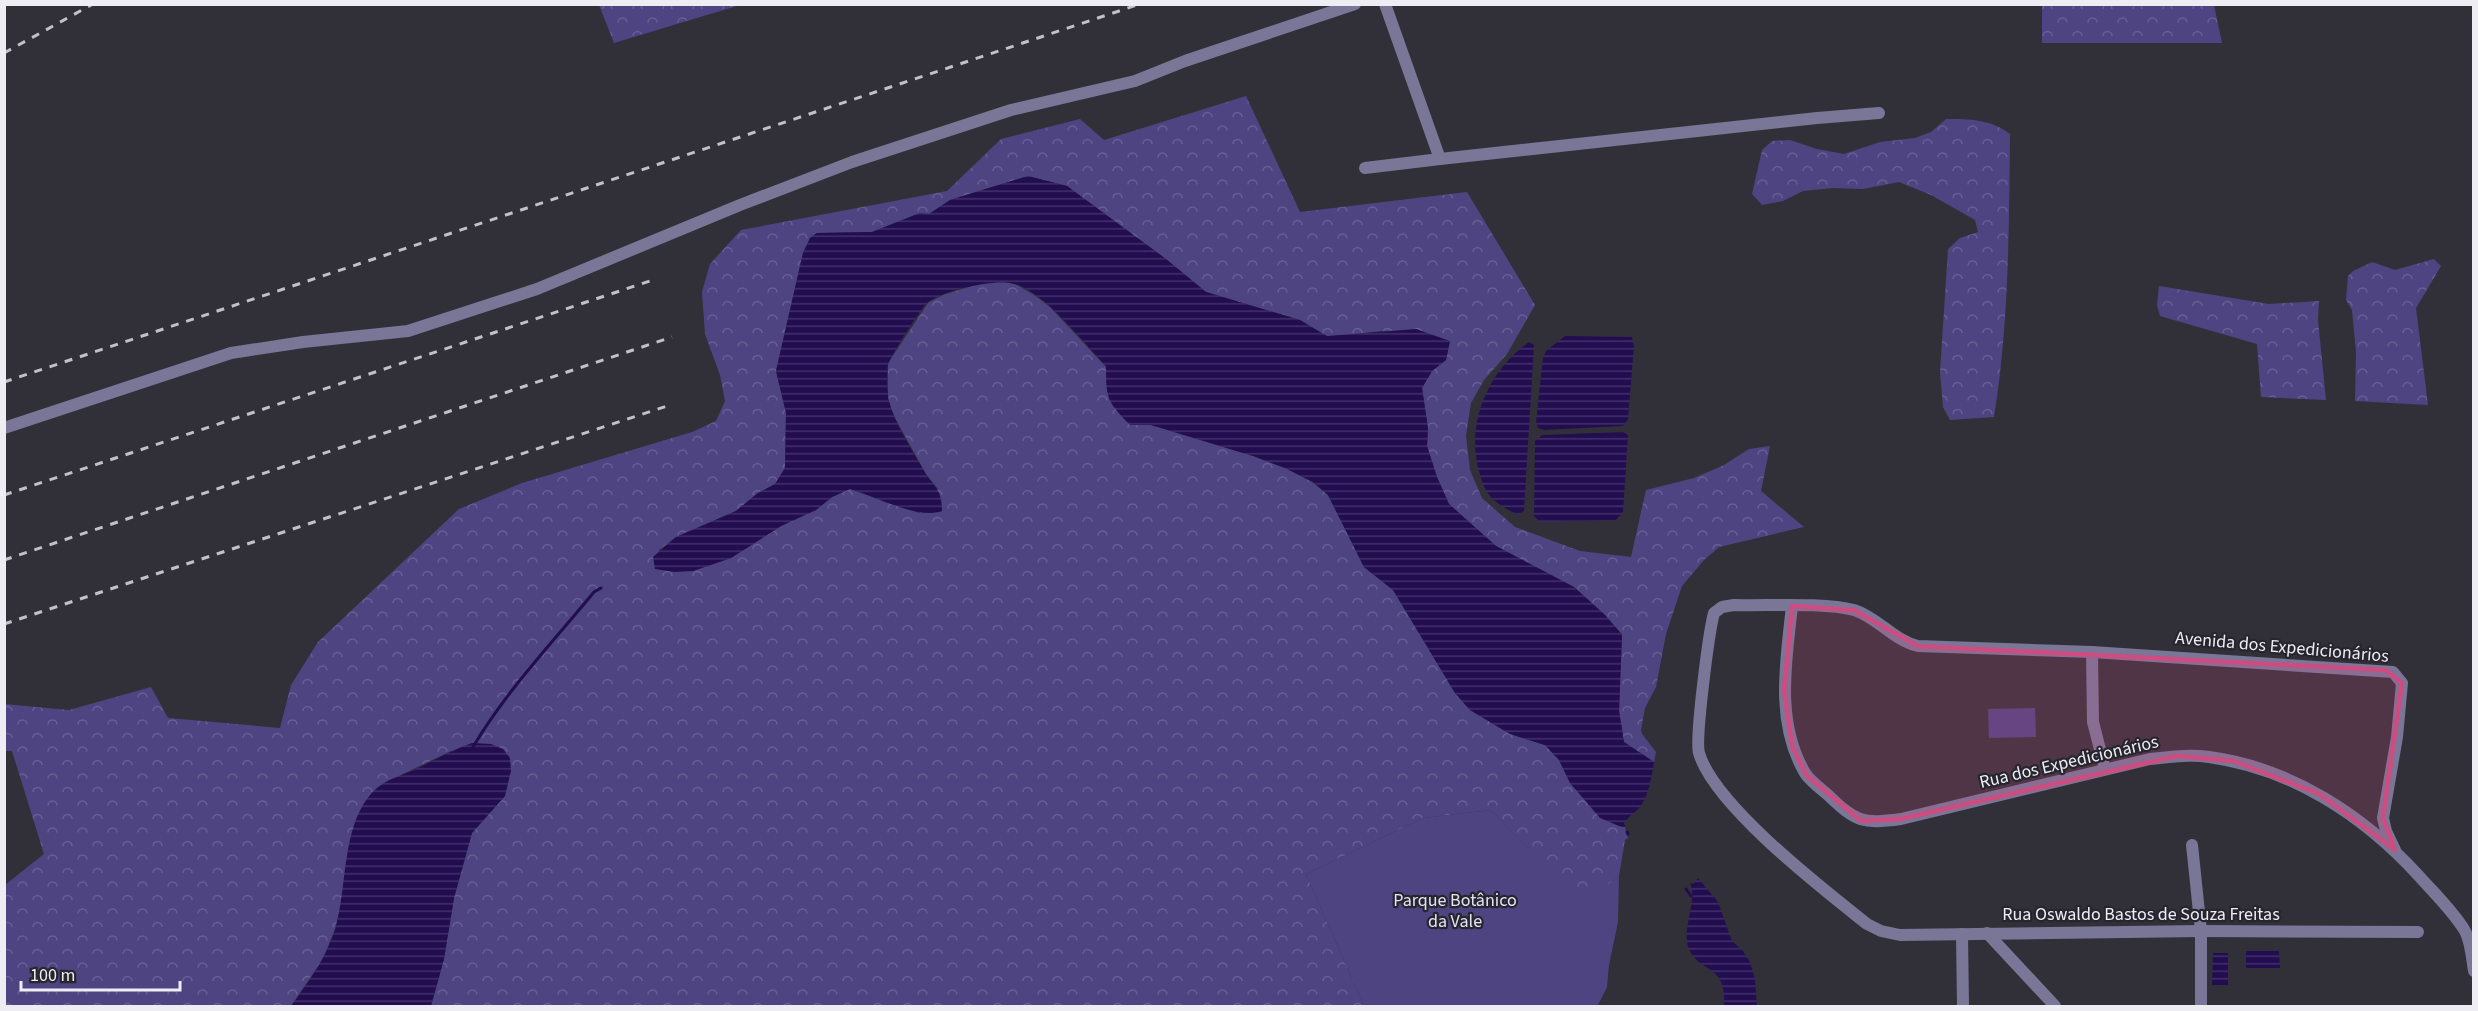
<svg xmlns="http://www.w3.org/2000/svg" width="2478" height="1011" font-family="'Source Sans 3',sans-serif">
  <defs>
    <pattern id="forest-crowns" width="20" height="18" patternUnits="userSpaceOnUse" patternTransform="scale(1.5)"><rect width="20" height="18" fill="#4e4482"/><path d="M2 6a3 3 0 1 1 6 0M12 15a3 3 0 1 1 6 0" fill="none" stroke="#685f94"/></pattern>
    <pattern id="water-rules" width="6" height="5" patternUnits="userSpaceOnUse" patternTransform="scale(1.5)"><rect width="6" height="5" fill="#210d4f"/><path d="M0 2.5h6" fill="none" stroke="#423169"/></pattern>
  </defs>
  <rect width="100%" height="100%" fill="#313039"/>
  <g fill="#4e4482">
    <polygon points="2035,708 2036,737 1989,738 1988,709"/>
    <polygon points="1491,810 1582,904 1619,876 1618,922 1609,965 1607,987 1598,1005 1364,1006 1306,874 1423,818"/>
  </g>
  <g fill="url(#forest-crowns)">
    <polygon points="599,5 740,5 614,43"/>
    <polygon points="2042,5 2214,5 2222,43 2042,43"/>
    <polygon points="1246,96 1300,212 1467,192 1535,305 1507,354 1484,380 1471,403 1466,436 1470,470 1482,498 1515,527 1580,551 1631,557 1646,490 1694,478 1724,465 1749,449 1770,446 1761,491 1804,527 1719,547 1704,560 1682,586 1666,634 1656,687 1645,708 1641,730 1642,734 1656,752 1654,762 1624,742 1619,711 1622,634 1605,615 1574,587 1496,546 1449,504 1437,477 1427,446 1428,428 1422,388 1432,371 1446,360 1450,341 1382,331 1327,337 1300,320 1206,292 1166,259 1067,186 1028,176 950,200 929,214 920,213 872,232 817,233 810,238 803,253 776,371 786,413 785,468 775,484 758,493 736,511 676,537 658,551 693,571 731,558 781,526 816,510 832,497 850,489 919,513 938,489 926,474 895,418 888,400 888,363 928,303 943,295 985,282 1003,281 1017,285 1034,295 1050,307 1106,367 1130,425 1151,425 1253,456 1285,468 1312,482 1328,495 1364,567 1393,590 1455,693 1470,710 1510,734 1545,745 1559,760 1570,783 1619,826 1625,827 1628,838 1625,840 1619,876 1582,905 1491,810 1423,818 1306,874 1364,1006 431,1006 444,959 454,898 472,833 505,796 451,751 401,775 343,896 335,929 323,959 291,1006 5,1006 5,885 44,854 12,751 5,751 4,704 69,710 151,687 168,718 280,728 291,685 318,642 459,509 522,483 692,432 716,421 725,401 720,375 705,334 702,292 710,264 741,230 947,191 1001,139 1080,119 1104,140"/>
    <path d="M1946 119C1970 119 1990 119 2010 134 2009 227 2009 325 1994 417L1950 420 1943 407 1940 372 1948 249 1960 238 1978 232 1975 220 1931 195 1899 182 1863 189 1833 188 1803 191 1783 201 1762 205 1752 194 1762 150 1772 141 1790 140 1817 149 1844 154 1880 142 1915 138 1931 132Z"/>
    <polygon points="2434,259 2441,266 2416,308 2428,405 2355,401 2356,352 2352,310 2346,300 2348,276 2353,271 2372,262 2395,270"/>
    <polygon points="2159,286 2269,304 2319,301 2318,320 2326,400 2261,397 2257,344 2160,316 2157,305"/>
  </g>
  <g fill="url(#water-rules)">
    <path d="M1028 176 1067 186 1166 259 1206 292 1300 320 1327 336 1416 329 1450 341 1446 360 1432 371 1422 388 1428 428 1427 446 1437 477 1449 504 1496 546 1574 587 1605 615 1622 635 1619 711 1624 742 1654 762C1651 778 1650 793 1640 807 1637 811 1628 817 1624 823L1625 827 1619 826 1600 818 1570 783 1559 760 1545 745 1510 734 1470 710 1455 693 1393 590 1364 567 1328 495 1313 482 1285 468 1253 456 1151 425H1130C1107 401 1106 399 1106 366 1081 341 1048 295 1015 284 997 278 942 290 927 303 921 308 890 357 888 365 886 374 887 392 889 401 895 425 912 449 924 471 934 488 942 488 942 511 917 520 876 496 850 489L832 497 816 510 781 526 731 558 693 571 674 572 655 569 653 557 676 537 736 511 758 493 775 484 785 468 786 413 776 371 803 253 810 238 817 233 872 232 920 213 929 214 950 200Z"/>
    <polygon points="1565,336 1632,337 1634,346 1628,420 1623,426 1544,430 1538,428 1536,422 1543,357 1547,350"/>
    <path d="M1529 342 1534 345 1524 511 1517 515C1510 510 1500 506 1494 500 1484 491 1481 479 1478 467 1467 420 1489 370 1529 342Z"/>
    <polygon points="1623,432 1628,435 1623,512 1616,520 1540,522 1534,516 1535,441 1542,435"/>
    <path d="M472 743 491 744 503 749 510 758 511 771 505 796 472 833 454 898 444 959 431 1006H291C309 982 327 956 336 927 348 883 341 820 377 788 386 780 402 775 414 770 433 761 452 750 472 743Z"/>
    <path d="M1698 878 1718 902 1732 941 1743 951 1750 962 1755 979 1757 1006H1724C1727 963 1701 975 1689 949 1681 929 1698 900 1690 883L1693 884Z"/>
    <polygon points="2246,951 2279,951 2280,968 2246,968"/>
    <polygon points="2213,953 2228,953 2228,985 2212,985"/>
  </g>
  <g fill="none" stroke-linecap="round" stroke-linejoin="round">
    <g stroke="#210d4f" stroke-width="3">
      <path d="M473 747C506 691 553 642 594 592L601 588"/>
      <polyline points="1627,832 1628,834"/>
      <polyline points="1686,889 1691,896"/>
    </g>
    <g stroke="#797697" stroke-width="12">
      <polyline points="1385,4 1440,159 1817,118 1879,113"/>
      <polyline points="1365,168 1440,159"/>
      <path d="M1792 606C1786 662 1775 722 1805 773 1810 781 1820 788 1828 795 1856 822 1862 824 1901 819L2150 759C2169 757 2189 754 2209 757 2291 768 2363 815 2418 875 2434 893 2453 911 2465 931 2471 942 2472 959 2474 971"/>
      <polyline points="2092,652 2093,722 2105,769"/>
      <polyline points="2192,845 2201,931 2201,1006"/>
      <path d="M2395 850 2386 831 2383 818 2397 737 2402 683 2393 672 2092 652 1918 646C1893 640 1877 617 1854 610 1823 602 1767 606 1734 605L1722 607 1714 613C1709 631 1695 738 1699 753 1714 805 1823 889 1867 924L1881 931 1900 935 2201 931 2418 932"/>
      <polyline points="1987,933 2055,1006"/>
      <polyline points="1962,934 1963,1006"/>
    </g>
    <polyline stroke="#797697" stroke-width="12" points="4,428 231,353 303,342 408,331 537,289 740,205 852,162 1011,110 1135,81 1185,61 1355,4"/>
    <g stroke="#c2c1c7" stroke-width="3" stroke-dasharray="8 8" stroke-linecap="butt">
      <polyline points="4,53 93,4"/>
      <polyline points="4,382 1140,4"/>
      <polyline points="4,495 656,279"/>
      <polyline points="4,560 672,337"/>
      <polyline points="4,624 667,406"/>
    </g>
  </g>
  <path fill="#cd4d81" fill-opacity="0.2" stroke="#cd4d81" stroke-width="4.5" stroke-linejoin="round" d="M1792 606 1854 610 1918 646 2386 670 2402 683 2383 818 2395 850 2319 794 2233 761 2177 756 1901 819 1861 821 1806 775 1792 746 1784 690Z"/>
  <g text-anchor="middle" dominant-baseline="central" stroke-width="4.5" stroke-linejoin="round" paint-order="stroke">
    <g font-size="18" fill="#eeedf3" stroke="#27262f">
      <text transform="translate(2282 647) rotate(5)">Avenida dos Expedicionários</text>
      <text transform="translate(2069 762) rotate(-13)">Rua dos Expedicionários</text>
      <text x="2141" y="914">Rua Oswaldo Bastos de Souza Freitas</text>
    </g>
    <g font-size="18" fill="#e3e2f6" stroke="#27262f">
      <text x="1455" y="900">Parque Botânico<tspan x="1455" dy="21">da Vale</tspan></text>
    </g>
  </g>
  <rect width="2478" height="1011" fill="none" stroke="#eeedf3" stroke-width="12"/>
  <path d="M21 981v9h159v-9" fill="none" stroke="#eeedf3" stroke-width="3"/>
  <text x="30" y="981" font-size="18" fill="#eeedf3" stroke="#27262f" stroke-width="4.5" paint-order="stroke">100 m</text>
</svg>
